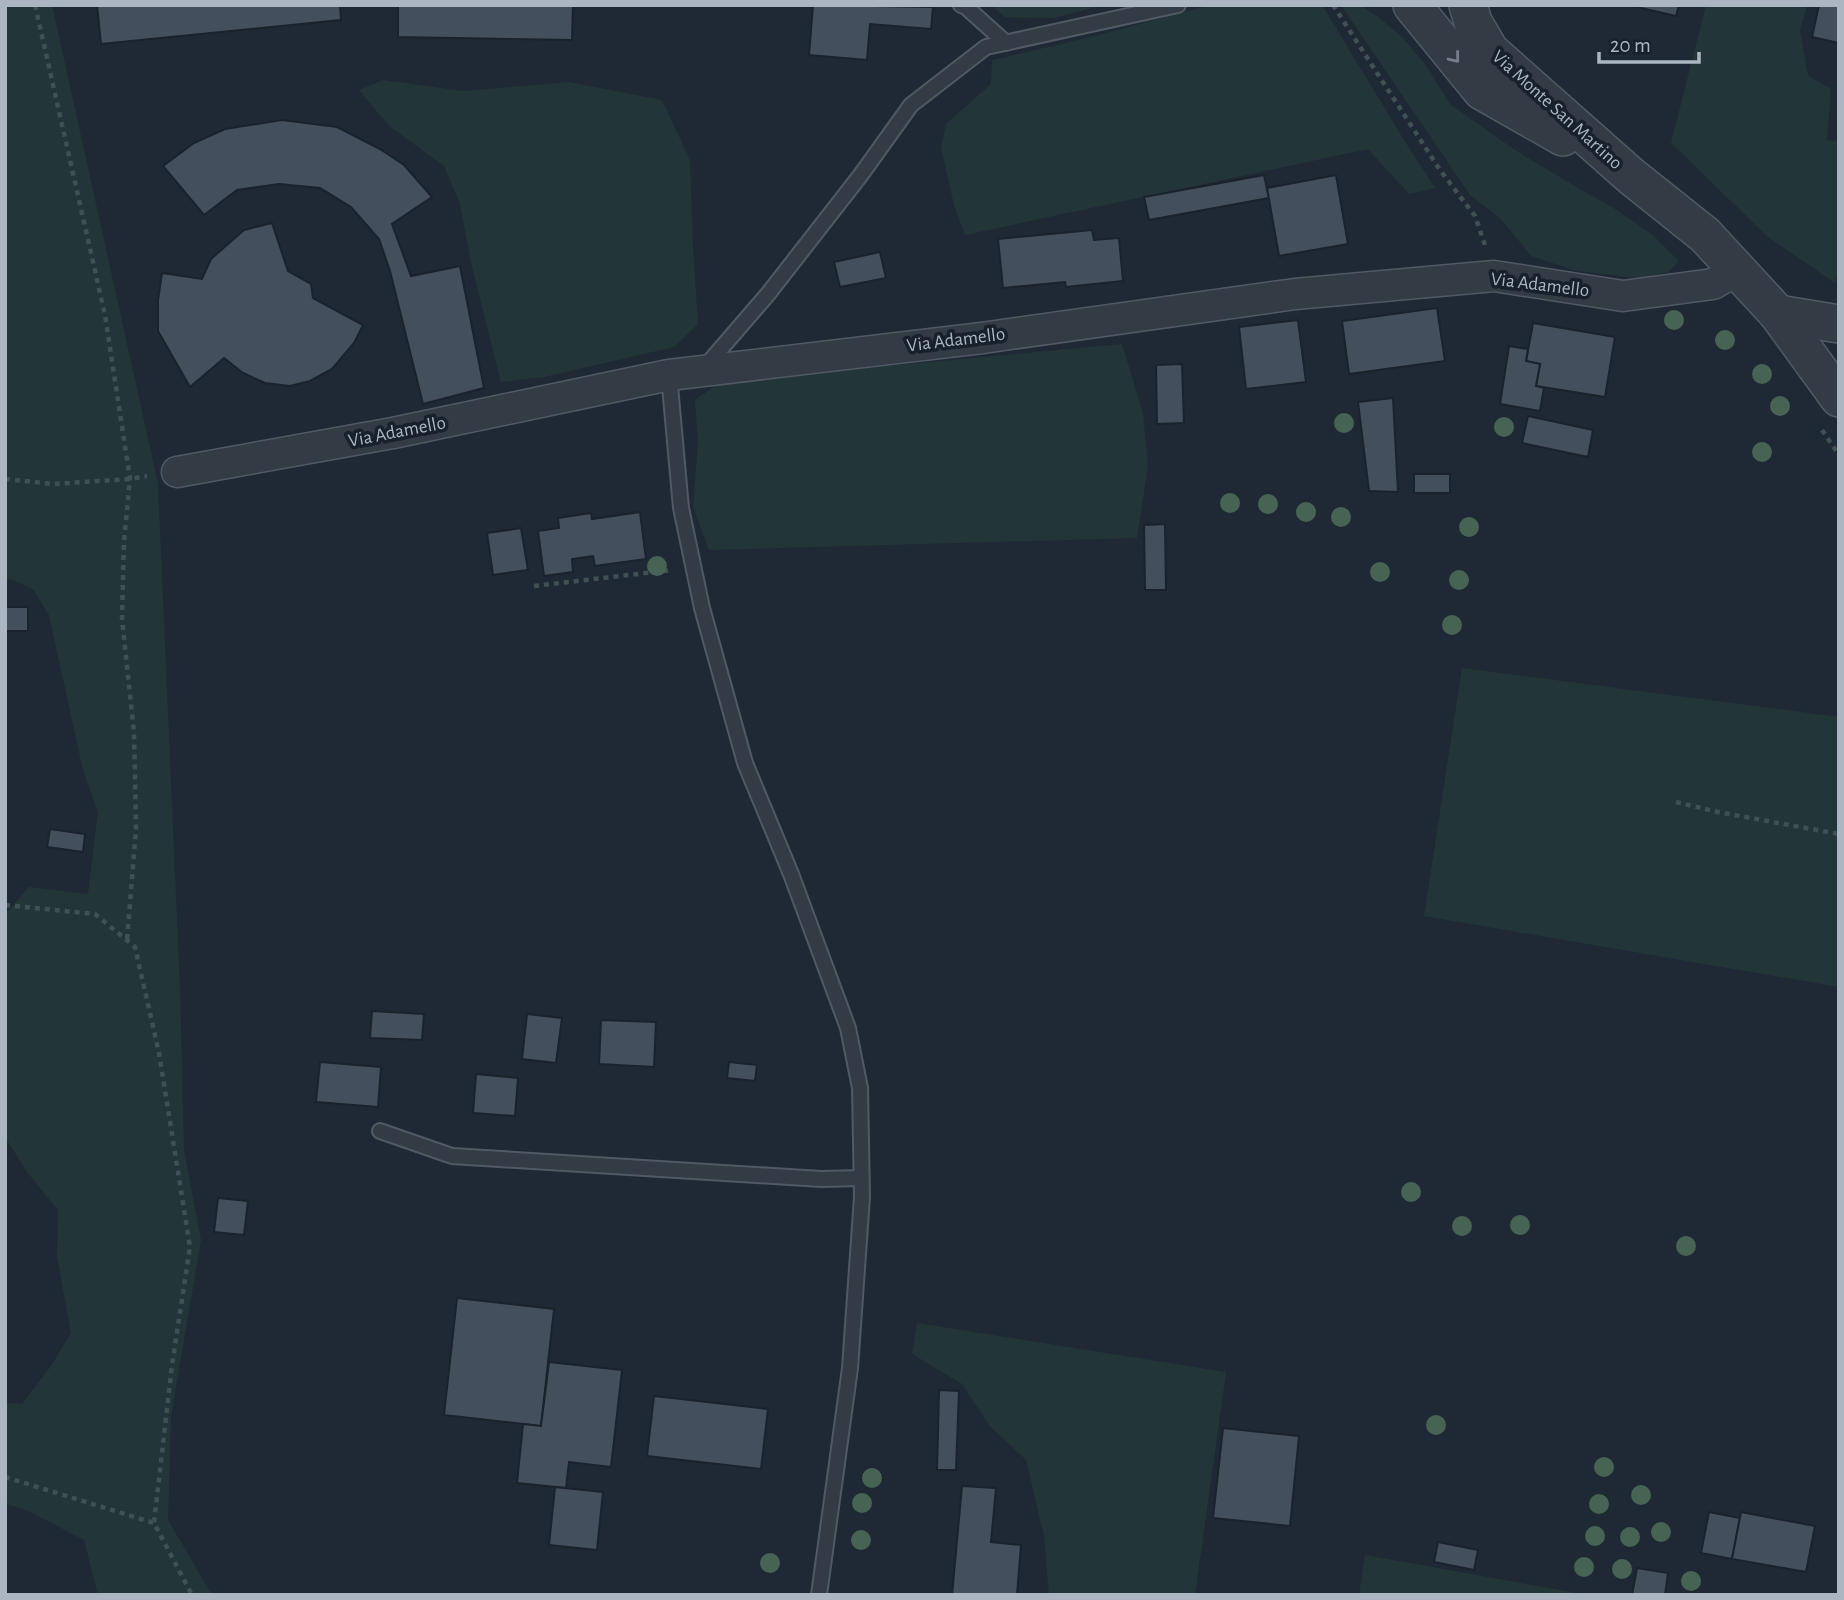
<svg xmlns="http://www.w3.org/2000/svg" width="1844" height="1600" font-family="'Alegreya Sans',sans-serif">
  <rect width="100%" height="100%" fill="#1f2935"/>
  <g fill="#223637">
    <polygon points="5,5 52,5 158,484 180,989 184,1150 201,1240 171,1416 168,1520 212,1595 98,1595 84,1540 30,1512 5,1503 5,1403 22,1404 51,1366 71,1333 57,1256 58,1210 27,1172 5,1137 5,915 29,887 88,894 98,812 83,770 49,615 33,589 5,577"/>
    <polygon points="991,5 1104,5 1054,18 1005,17"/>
    <polygon points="1211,5 1322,5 1404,140 1435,188 1409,194 1368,149 965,235 954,205 941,148 946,124 991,84 992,60 1095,36"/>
    <polygon points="1341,5 1359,5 1377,16 1401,36 1425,64 1450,104 1515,150 1580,189 1615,209 1654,236 1679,261 1668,272 1639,278 1577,271 1531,256 1501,219 1470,195"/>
    <polygon points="1706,5 1807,5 1800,30 1808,76 1831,89 1827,140 1839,142 1839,266 1835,283 1768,237 1671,143"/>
    <polygon points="383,80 463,91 569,82 662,100 690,160 693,248 698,324 674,347 544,377 501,382 471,262 460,204 444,166 389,126 359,90"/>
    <polygon points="1122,344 1143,413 1148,466 1137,538 709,550 693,507 698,442 695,400 721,382"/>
    <polygon points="1462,668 1839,717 1839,987 1424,916"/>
    <polygon points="917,1323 1226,1372 1195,1595 1049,1595 1044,1536 1026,1460 990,1426 962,1384 912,1354"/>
    <polygon points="1365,1555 1388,1559 1587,1595 1359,1595"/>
  </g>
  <g fill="#434f5c" stroke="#1a222c" stroke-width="2">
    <polygon points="97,5 340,5 341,20 101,44"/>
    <polygon points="398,5 573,5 572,40 398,37"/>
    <polygon points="813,5 933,7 931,29 870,24 867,60 809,55"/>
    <polygon points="1628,5 1679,5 1676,16"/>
    <polygon points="1819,5 1839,5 1839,43 1812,37"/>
    <polygon points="282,120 337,127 380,149 404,165 432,197 392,224 411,276 460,266 484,388 423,404 390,271 379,239 351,207 320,188 279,184 237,190 204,215 163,166 194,143 225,129"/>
    <polygon points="1264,175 1269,198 1149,220 1144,197"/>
    <polygon points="1336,175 1348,244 1279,256 1267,188"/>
    <polygon points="272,223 288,271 311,284 313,298 363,325 354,343 332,369 310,381 290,386 265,383 243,373 224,358 190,387 158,331 158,300 162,273 202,279 211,259 244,230"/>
    <polygon points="1092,230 1094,240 1119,238 1123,281 1066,287 1065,282 1003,288 998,239"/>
    <polygon points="880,252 886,278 840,287 834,262"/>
    <polygon points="1437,308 1445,361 1349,374 1342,321"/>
    <polygon points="1298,320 1306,382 1246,389 1239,327"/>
    <polygon points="1533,323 1615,337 1605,397 1536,386 1540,364 1526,361"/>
    <polygon points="1509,346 1528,349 1526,361 1540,364 1536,386 1544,388 1540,411 1500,404"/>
    <polygon points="1182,364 1184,423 1157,424 1156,365"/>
    <polygon points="1393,398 1398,492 1369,491 1358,402"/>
    <polygon points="1528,416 1593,430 1588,457 1522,443"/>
    <rect x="1414" y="474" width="36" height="19"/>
    <polygon points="640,512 646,559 595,566 593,556 572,559 573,572 544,576 538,531 559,528 558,518 591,513 592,519"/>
    <polygon points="1165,524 1166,590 1145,590 1144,525"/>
    <polygon points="521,528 528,570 493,575 487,533"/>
    <rect x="5" y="607" width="23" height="24"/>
    <polygon points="50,829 85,834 83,852 47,847"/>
    <polygon points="372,1011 424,1014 422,1040 370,1038"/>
    <polygon points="527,1014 562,1018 556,1063 522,1059"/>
    <polygon points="601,1020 656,1022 654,1067 599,1064"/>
    <polygon points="320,1062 381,1067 378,1107 316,1102"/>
    <polygon points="729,1062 757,1065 755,1081 727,1078"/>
    <polygon points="476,1074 518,1078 515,1116 473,1113"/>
    <polygon points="218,1198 248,1201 244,1235 214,1232"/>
    <polygon points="457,1298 554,1309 541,1426 444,1415"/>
    <polygon points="549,1362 622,1370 611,1467 569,1462 566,1488 517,1483 523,1424 541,1426"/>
    <polygon points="939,1390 959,1391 956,1470 937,1470"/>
    <polygon points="654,1396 768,1409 761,1469 647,1456"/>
    <polygon points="1223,1428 1299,1436 1290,1526 1213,1518"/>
    <polygon points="962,1486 996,1488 991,1542 1021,1545 1017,1595 952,1595"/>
    <polygon points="555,1487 603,1492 597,1550 549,1545"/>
    <polygon points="1709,1512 1740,1518 1732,1559 1701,1553"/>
    <polygon points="1741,1512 1815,1526 1806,1572 1732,1559"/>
    <polygon points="1438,1542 1478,1550 1474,1570 1434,1562"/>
    <polygon points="1637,1568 1668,1573 1665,1595 1632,1595"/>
  </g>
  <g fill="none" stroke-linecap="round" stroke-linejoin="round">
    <g stroke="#505964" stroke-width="18">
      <g id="service">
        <polyline points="961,5 966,7 1006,43"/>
        <polyline points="705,367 768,294 860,176 911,105 986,47 1178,5"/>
        <polyline points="669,375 681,508 702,608 745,763 791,874 848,1028 860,1088 862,1197 850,1368 819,1595"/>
        <polyline points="380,1131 452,1156 821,1179 861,1178"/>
      </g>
    </g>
    <g stroke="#505964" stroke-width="33">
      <polyline id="minor" points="177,472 393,433 669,375 982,338 1295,294 1494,276 1623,296 1713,284 1737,270"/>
    </g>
    <g stroke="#505964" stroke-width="40">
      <g id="tertiary">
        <polyline points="1412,5 1482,91 1563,137"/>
        <polyline points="1468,5 1473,22 1490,51 1631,176 1705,235 1778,314 1839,398"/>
        <polyline points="1778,314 1839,324"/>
      </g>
    </g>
    <g stroke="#3f5153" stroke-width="4.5" stroke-dasharray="5 5" stroke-linecap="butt">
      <polyline points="35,5 105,315 130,479 124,541 122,619 134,732 136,828 127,941"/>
      <polyline points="1333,5 1440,170 1475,216 1485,245"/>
      <polyline points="1822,430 1839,455"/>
      <polyline points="5,479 53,484 130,479 147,476"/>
      <polyline points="534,586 672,570"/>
      <polyline points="1676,802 1718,812 1839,834"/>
      <polyline points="5,905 95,914 135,947 159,1053 190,1247 172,1365 154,1523"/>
      <polyline points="5,1477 154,1523 192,1595"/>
    </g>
    <use href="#service" stroke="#333b45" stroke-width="14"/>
    <use href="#minor" stroke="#333b45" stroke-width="30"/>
    <use href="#tertiary" stroke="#333b45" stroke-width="37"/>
  </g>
  <g fill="#466354">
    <circle cx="1674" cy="320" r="10"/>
    <circle cx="1725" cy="340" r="10"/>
    <circle cx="1762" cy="374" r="10"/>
    <circle cx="1780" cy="406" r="10"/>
    <circle cx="1344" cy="423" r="10"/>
    <circle cx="1504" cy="427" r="10"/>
    <circle cx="1762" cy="452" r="10"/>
    <circle cx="1230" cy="503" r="10"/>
    <circle cx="1268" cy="504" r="10"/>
    <circle cx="1306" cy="512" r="10"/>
    <circle cx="1341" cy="517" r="10"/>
    <circle cx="1469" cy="527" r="10"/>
    <circle cx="657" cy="566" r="10"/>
    <circle cx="1380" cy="572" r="10"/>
    <circle cx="1459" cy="580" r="10"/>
    <circle cx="1452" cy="625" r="10"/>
    <circle cx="1411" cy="1192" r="10"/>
    <circle cx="1520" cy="1225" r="10"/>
    <circle cx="1462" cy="1226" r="10"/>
    <circle cx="1686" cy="1246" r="10"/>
    <circle cx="1436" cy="1425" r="10"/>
    <circle cx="1604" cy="1467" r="10"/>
    <circle cx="872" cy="1478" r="10"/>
    <circle cx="1641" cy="1495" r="10"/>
    <circle cx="862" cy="1503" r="10"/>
    <circle cx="1599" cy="1504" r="10"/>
    <circle cx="1661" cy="1532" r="10"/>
    <circle cx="1595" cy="1536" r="10"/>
    <circle cx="1630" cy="1537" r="10"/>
    <circle cx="861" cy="1540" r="10"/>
    <circle cx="770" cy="1563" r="10"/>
    <circle cx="1584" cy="1567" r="10"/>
    <circle cx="1622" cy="1569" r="10"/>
    <circle cx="1691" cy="1581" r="10"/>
  </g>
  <defs><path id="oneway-chevron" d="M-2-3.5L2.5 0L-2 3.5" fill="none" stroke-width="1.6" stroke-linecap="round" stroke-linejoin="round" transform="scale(1.75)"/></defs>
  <use stroke="#767f8a" href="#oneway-chevron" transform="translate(1455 58) rotate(51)"/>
  <g text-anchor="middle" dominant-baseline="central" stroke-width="7" stroke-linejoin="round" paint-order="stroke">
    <g font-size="19" fill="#acb6c3" stroke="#18202a">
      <text transform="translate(1557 110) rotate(42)">Via Monte San Martino</text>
      <text transform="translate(1540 285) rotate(7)">Via Adamello</text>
      <text transform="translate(956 340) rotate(-7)">Via Adamello</text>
      <text transform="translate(397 432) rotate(-11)">Via Adamello</text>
    </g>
  </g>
  <rect width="1844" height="1600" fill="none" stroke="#acb6c3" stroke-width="14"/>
  <path d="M1599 52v10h100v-10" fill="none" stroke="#acb6c3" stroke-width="3.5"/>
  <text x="1610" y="52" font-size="21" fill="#acb6c3" stroke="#18202a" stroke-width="5" paint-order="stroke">20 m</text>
</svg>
